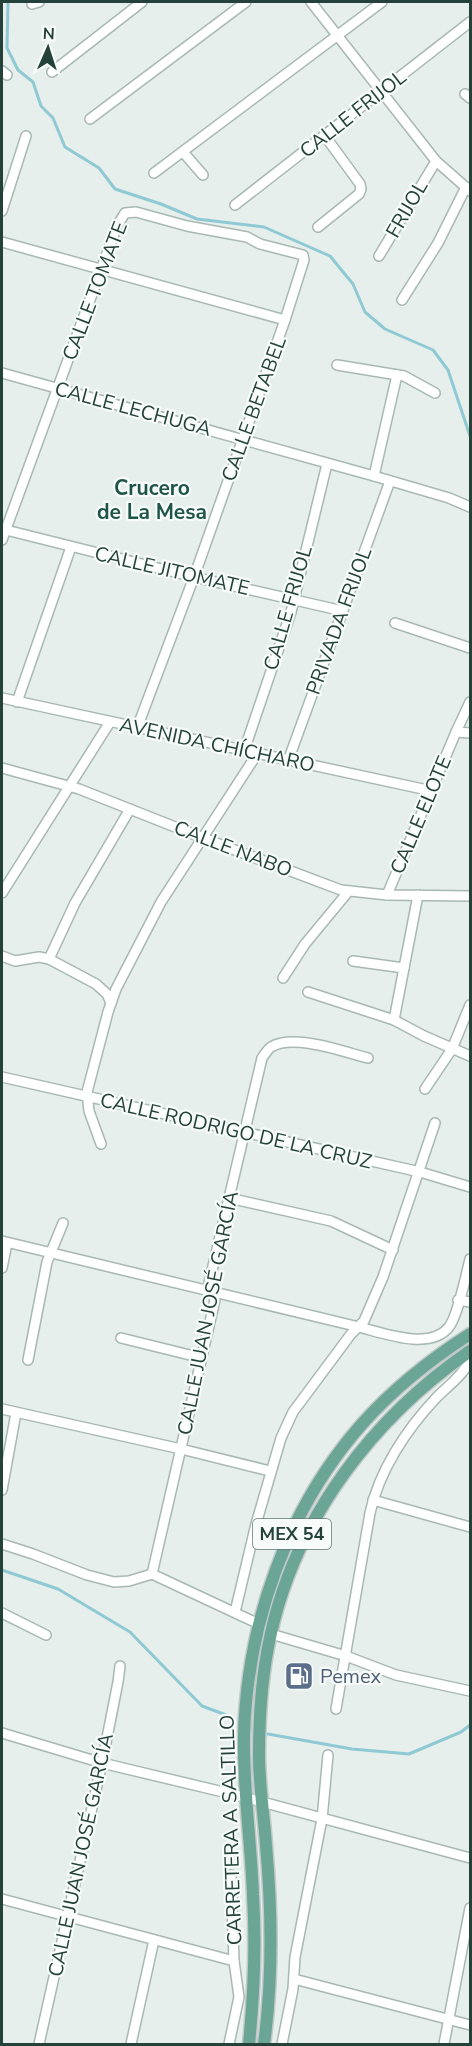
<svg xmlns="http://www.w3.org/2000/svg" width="472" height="2046" font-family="'Nunito Sans',sans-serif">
  <rect width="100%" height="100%" fill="#e6efeb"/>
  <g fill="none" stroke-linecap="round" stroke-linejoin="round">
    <g stroke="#8ec9d4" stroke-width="3">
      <polyline points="8,2 7,48 18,70 33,82 41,106 53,118 65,147 99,168 115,189 161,204 197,219 264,227 330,256 353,284 365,312 385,329 433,350 448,370 470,436"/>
      <polyline points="2,1570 58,1589 130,1632 202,1706 229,1716"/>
      <polyline points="268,1734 352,1749 409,1754 461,1732 470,1725"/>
    </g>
    <g stroke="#a8b8b2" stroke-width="12">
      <g id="minor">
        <polyline points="311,2 436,161 470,191"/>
        <polyline points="32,4 39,2"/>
        <polyline points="2,71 7,75"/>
        <polyline points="52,72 142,2"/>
        <polyline points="465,94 470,98"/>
        <polyline points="90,119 246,2"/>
        <polyline points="183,152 203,175"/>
        <polyline points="154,173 382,2"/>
        <polyline points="235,205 470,22"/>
        <polyline points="2,211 26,136"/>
        <polyline points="318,227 359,194 361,189 360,184 325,136"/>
        <polyline points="2,242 285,320"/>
        <polyline points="379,256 436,161"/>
        <polyline points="402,300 438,243 466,187"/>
        <polyline points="337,365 404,376 435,393"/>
        <polyline points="2,373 374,476 449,498 470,507"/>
        <polyline points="374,476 397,375"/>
        <polyline points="2,529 194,577 343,611"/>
        <polyline points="2,540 117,226 125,213 136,212 187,226 247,237 260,244 303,255 304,260 285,320 194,577 137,728"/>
        <polyline points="395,623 470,648"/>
        <polyline points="2,698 432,791"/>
        <polyline points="17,702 71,547"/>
        <polyline points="456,732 470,733"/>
        <polyline points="244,751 291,612 327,464"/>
        <polyline points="288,761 390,481"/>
        <polyline points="2,768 79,789 203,838 341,890 387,895 470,896"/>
        <polyline points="2,893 110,722"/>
        <polyline points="387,895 456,732 470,702"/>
        <polyline points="2,956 15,961 39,957 49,959 96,984 107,994 111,1003"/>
        <polyline points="49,959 75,903 130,809"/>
        <polyline points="353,961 404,968"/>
        <polyline points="283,978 305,944 348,892"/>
        <polyline points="308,992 394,1020 424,1036 470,1056"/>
        <polyline points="394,1020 418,895"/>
        <polyline points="2,1077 420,1172 470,1187"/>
        <polyline points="425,1089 452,1049 470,1005"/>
        <polyline points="101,1144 89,1111 87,1092 108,1012 116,989 161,902 257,754"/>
        <polyline points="229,1198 331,1221 393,1250"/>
        <path d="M2 1241 359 1327C383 1333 430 1351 449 1327 458 1315 466 1275 470 1259"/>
        <polyline points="2,1268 7,1243"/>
        <polyline points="458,1300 470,1302"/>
        <polyline points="121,1338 202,1358"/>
        <polyline points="28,1360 47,1262 63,1223"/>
        <polyline points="2,1409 181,1449 270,1471"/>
        <polyline points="2,1490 16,1413"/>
        <polyline points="373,1500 470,1527"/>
        <polyline points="2,1544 33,1554 87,1575 114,1582 129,1581 152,1574 259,1624"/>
        <path d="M152 1574 215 1300 209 1283 262 1058C265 1054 267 1050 271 1047 293 1033 344 1052 368 1058"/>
        <polyline points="235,1612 256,1524 281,1438 293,1412 351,1334 364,1321 383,1277 435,1123"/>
        <polyline points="2,1613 46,1635"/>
        <polyline points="271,1634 346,1656 396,1675 470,1691"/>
        <path d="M336 1709 370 1513C379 1471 406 1430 436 1398 448 1386 462 1376 470 1361"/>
        <polyline points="2,1733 102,1763 240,1796 470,1858"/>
        <polyline points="2,1899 234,1961"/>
        <polyline points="294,1979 470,2025"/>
        <polyline points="39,2044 102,1763 118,1682 120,1666"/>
        <polyline points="131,2044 154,1940"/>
        <polyline points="229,2044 239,1997 234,1961 231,1875"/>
        <polyline points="282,2044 293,1989 295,1957 322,1819 328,1755"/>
        <polyline points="444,2044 470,1908"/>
      </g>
    </g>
    <g stroke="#c2cac8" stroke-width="15">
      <g id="major">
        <path d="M249 2044C254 1994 256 1945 253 1895 251 1842 243 1789 244 1736 247 1623 287 1509 362 1424 394 1388 431 1359 470 1334"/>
        <path d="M264 2044C273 1978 272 1912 266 1845 264 1815 259 1785 259 1755 259 1715 262 1672 271 1633 297 1517 374 1417 470 1351"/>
      </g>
    </g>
    <use href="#minor" stroke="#fff" stroke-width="9"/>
    <use href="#major" stroke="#6aa596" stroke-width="12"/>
  </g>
  <defs>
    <g id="fuel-square" transform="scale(1.5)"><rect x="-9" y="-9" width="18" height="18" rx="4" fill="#5c6f8a" stroke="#f7fbf9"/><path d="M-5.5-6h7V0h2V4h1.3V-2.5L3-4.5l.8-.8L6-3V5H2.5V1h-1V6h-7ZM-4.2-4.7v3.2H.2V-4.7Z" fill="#fff"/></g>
  </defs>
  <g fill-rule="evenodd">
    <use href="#fuel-square" x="299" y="1676"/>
  </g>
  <g text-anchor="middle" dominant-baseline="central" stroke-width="4.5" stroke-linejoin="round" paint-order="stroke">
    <rect fill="#f7fbf9" stroke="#637a73" stroke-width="1.5" x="253" y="1519" width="78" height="30" rx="4.5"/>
    <g font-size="18" font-weight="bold" fill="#24423a">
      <text x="292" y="1534">MEX 54</text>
    </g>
    <g font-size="20" fill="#24423a" stroke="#f7fbf9">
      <text transform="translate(353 114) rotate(-38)">CALLE FRIJOL</text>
      <text transform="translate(407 209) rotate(-60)">FRIJOL</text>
      <text transform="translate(95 291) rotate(-69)">CALLE TOMATE</text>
      <text transform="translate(133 409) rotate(15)">CALLE LECHUGA</text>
      <text transform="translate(254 409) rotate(-70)">CALLE BETABEL</text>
      <text transform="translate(172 571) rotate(13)">CALLE JITOMATE</text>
      <text transform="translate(288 608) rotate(-74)">CALLE FRIJOL</text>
      <text transform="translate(339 621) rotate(-70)">PRIVADA FRIJOL</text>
      <text transform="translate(217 745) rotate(12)">AVENIDA CHÍCHARO</text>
      <text transform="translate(421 815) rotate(-67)">CALLE ELOTE</text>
      <text transform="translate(233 849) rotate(21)">CALLE NABO</text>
      <text transform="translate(236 1131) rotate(13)">CALLE RODRIGO DE LA CRUZ</text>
      <text transform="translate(208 1313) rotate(-79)">CALLE JUAN JOSÉ GARCÍA</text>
      <text transform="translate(231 1830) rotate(-92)">CARRETERA A SALTILLO</text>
      <text transform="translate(81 1855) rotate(-78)">CALLE JUAN JOSÉ GARCÍA</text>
    </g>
    <g font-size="20" fill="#4e5e75" stroke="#f7fbf9" text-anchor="start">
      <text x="320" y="1676">Pemex</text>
    </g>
    <g font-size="21" font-weight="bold" fill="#1f5548" stroke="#f7fbf9">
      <text x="152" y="488">Crucero<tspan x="152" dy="24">de La Mesa</tspan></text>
    </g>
  </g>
  <rect width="472" height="2046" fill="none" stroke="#24423a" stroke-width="6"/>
  <g transform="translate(48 48) rotate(3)" stroke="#f7fbf9" stroke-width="4.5" paint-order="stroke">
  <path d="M0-4.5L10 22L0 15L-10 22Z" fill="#24423a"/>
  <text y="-9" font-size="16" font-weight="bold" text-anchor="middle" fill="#24423a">N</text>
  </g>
</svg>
